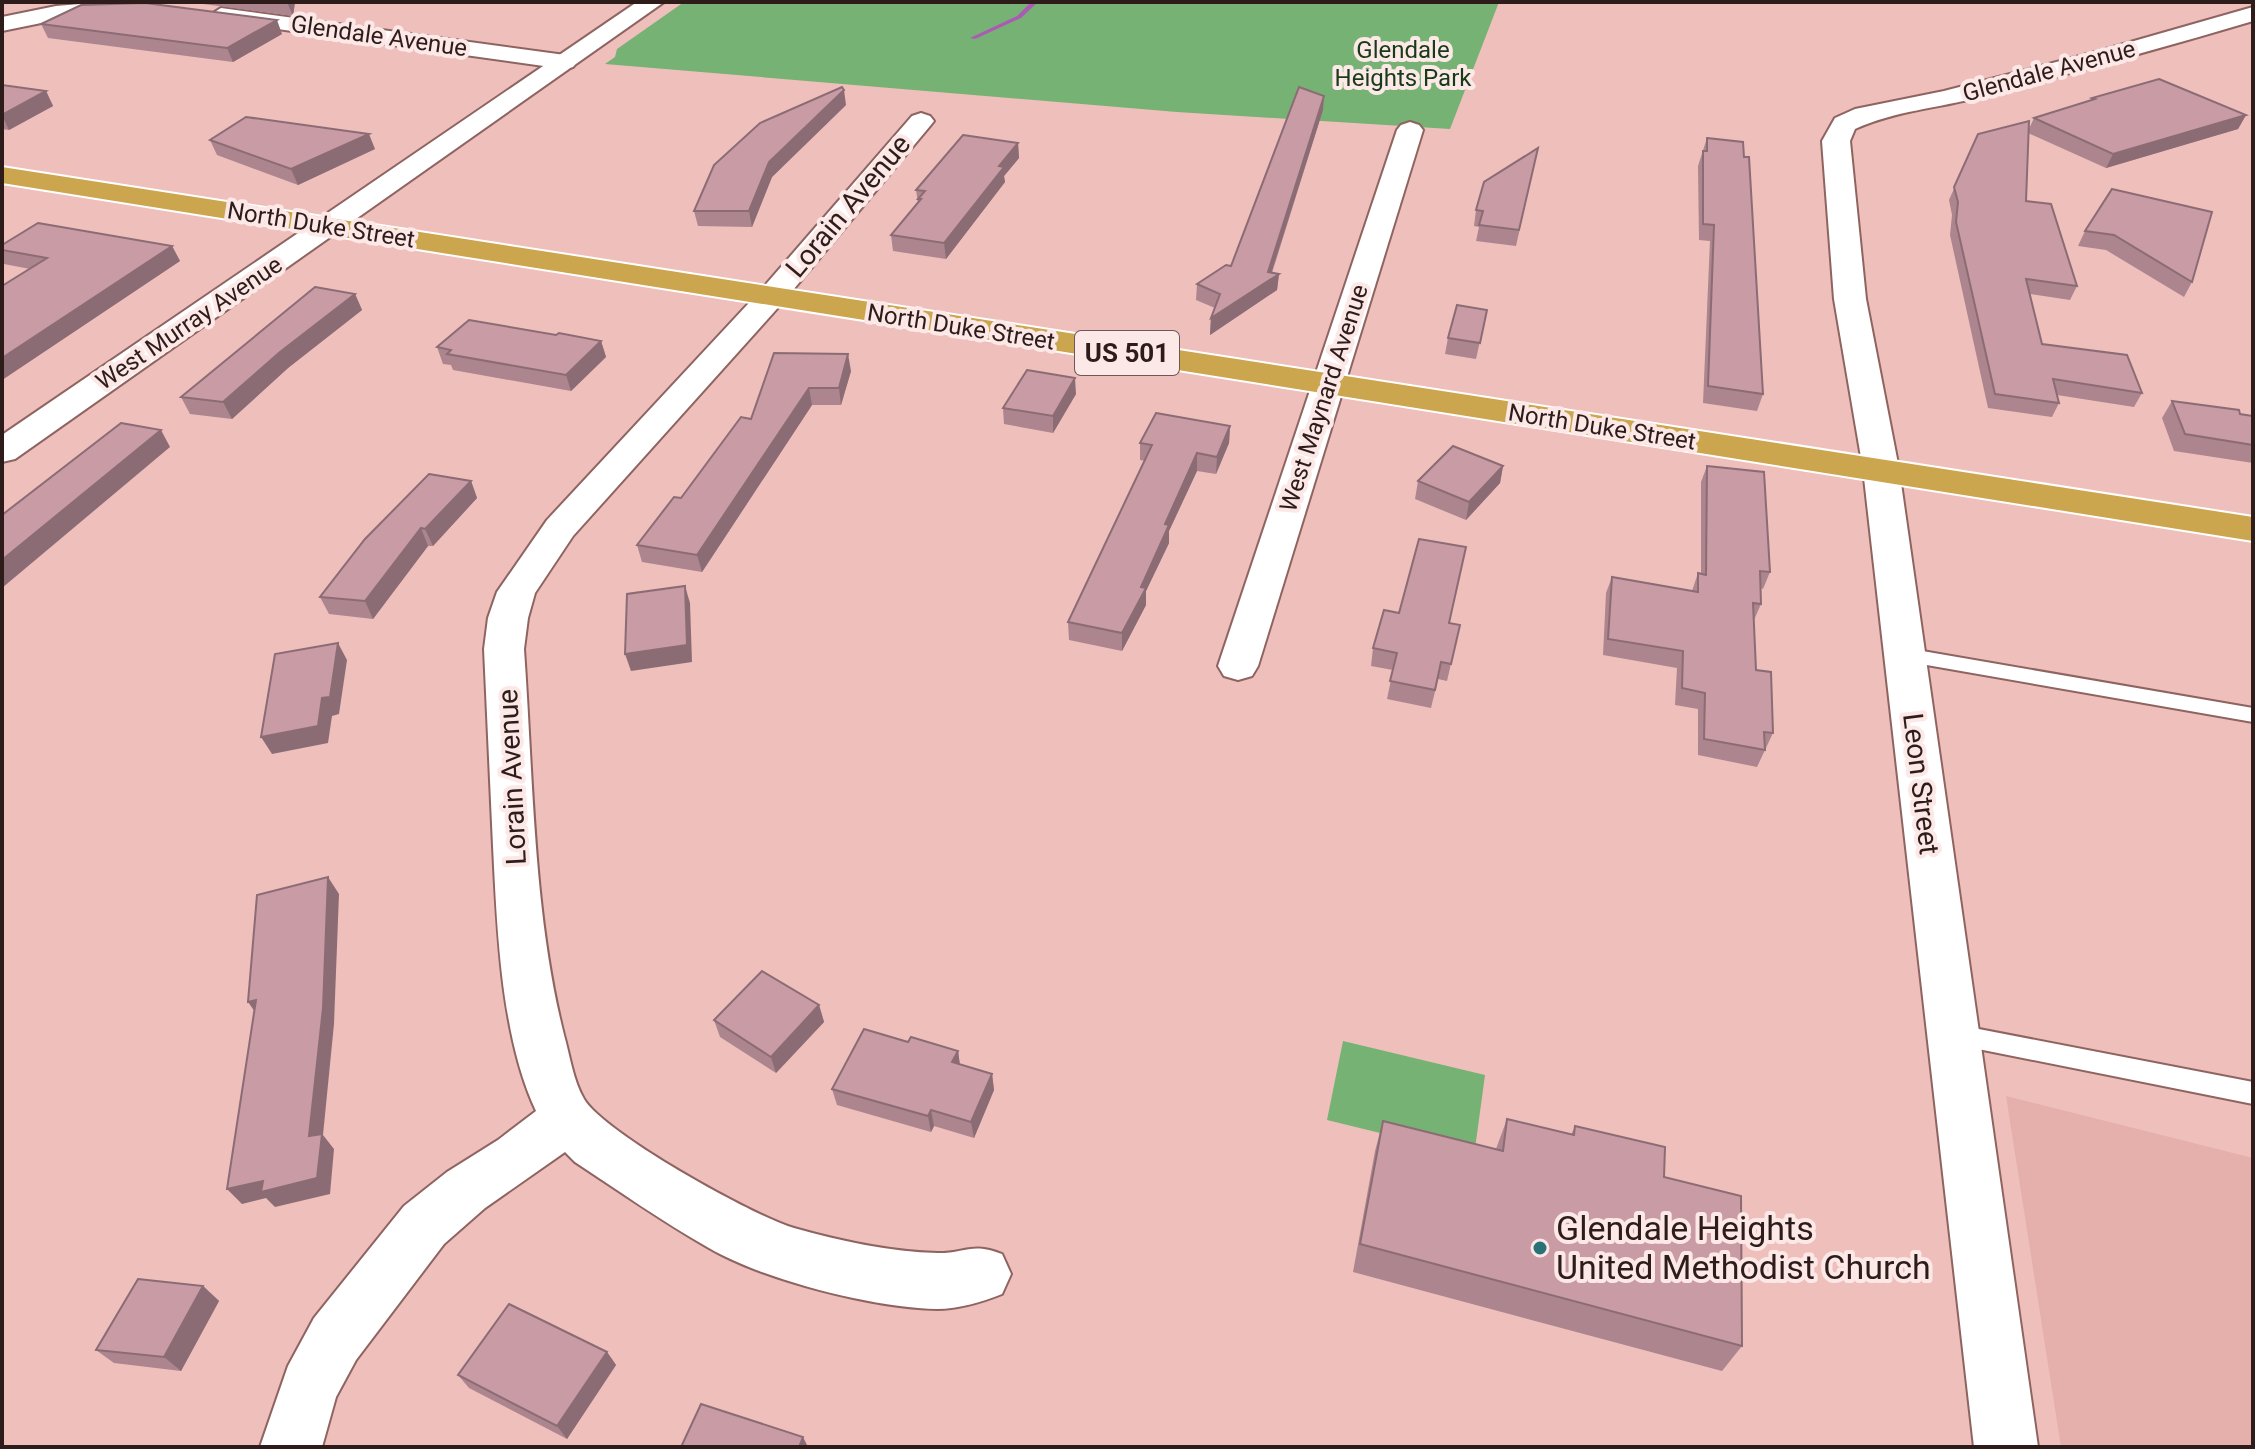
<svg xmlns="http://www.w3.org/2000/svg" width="2255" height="1449" font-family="Roboto,sans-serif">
  <rect width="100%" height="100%" fill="#efbfbc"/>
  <polygon fill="#e5b0ac" points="2006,1096 2253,1158 2253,1447 2061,1447"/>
  <g fill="#75b273">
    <polygon points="684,2 1499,2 1450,129 1177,112 605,64 615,57 617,49"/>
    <polygon points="1343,1041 1485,1075 1474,1156 1327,1120"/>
  </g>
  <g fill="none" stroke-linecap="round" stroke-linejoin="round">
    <polygon fill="#ab5bb4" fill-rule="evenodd" points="1031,2 1038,2 1021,18 975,39 970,38 1017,16"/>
    <g stroke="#8e6461" stroke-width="4">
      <g id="service">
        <polygon points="1905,648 2253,708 2253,722 1898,660 1895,655"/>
        <polygon points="1953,1024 2253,1082 2253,1104 1953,1044 1944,1041 1941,1034 1944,1027"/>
      </g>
    </g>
    <g stroke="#8e6461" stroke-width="4">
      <g id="minor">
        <polygon points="104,2 130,2 134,7 123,14 56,20 2,31 2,17 56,6"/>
        <polygon points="221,8 565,55 573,57 577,62 573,67 565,69 213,20 210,15"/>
        <path d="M921 113 930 116 934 121 930 126 783 302 573 536 535 593 528 618 524 649C533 776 533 912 564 1035 570 1056 573 1080 584 1099 604 1133 753 1216 794 1228 840 1241 890 1252 938 1253 966 1253 972 1242 1002 1254L1011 1274 1002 1294C982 1302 959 1309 937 1309 874 1308 764 1280 709 1248 663 1222 619 1191 575 1162L565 1152 485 1208 444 1244 356 1360 336 1397 322 1447H260L288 1366 314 1318 404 1206 447 1172 498 1140 536 1111C501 1037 497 928 493 846 490 780 487 715 484 649L488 618 497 592 547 520 761 290 912 116Z"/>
        <polygon points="1410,122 1419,125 1423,130 1258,666 1252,676 1238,680 1224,676 1218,666 1397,130 1401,125"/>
      </g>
    </g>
    <g stroke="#8e6461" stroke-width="4">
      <g id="tertiary">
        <polygon points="637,2 664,2 15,459 2,462 2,435"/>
        <path d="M2253 7V21C2162 48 2071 73 1980 97 1939 108 1894 111 1855 129L1850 141 1866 299 1899 469 2038 1447H1974L1863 469 1834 299 1822 141 1835 118 1855 109 1944 91 2099 51Z"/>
      </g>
    </g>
    <g stroke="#fff" stroke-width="4">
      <polygon id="trunk" points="2,167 2253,517 2253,541 2,183"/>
    </g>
    <use href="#service" fill="#fff" fill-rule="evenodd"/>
    <use href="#minor" fill="#fff" fill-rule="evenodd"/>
    <use href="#tertiary" fill="#fff" fill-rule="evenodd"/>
    <use href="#trunk" fill="#cca64e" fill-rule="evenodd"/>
  </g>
  <g fill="#ac858e">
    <polygon points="188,2 295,2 293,16"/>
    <polygon points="41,24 282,34 233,62 48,38"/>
    <polygon points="2,85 46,91 53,106 9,130 2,129"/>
    <polygon points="2092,98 2246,115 2238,129 2106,168 2028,133 2026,201 2077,286 2070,300 2030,294 2042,344 2142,393 2134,407 2057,395 2059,403 2052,417 1988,408 1950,235 1952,215 1949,200 1978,134 2028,131 2034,118 2091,101"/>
    <polygon points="846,105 772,177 752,227 698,226 694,211"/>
    <polygon points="1323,110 1272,273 1279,274 1277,290 1210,335 1211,318 1215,308 1196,300 1197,284 1231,266"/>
    <polygon points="1707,138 1763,394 1757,411 1703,403 1710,241 1699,240 1698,166"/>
    <polygon points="210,140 375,149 298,185 217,155"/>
    <polygon points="1018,143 1019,158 1004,176 1005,182 946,259 893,251 891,235 918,203 916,190"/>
    <polygon points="1538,148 1516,246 1476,241 1479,227 1474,226 1476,210"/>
    <polygon points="2112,189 2192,282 2184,297 2106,250 2078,246 2085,231"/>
    <polygon points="2,245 172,246 180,261 2,380 2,286 30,269 4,264 2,260"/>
    <polygon points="355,294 362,310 288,368 232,419 190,414 181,397"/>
    <polygon points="1487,310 1476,359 1445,354 1448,338"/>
    <polygon points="556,335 601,341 606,357 571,391 453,370 451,365 443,364 437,347"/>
    <polygon points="774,353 851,371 841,405 812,405 702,572 642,562 637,545 681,498 751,419"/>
    <polygon points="1076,394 1053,433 1004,424 1003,408"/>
    <polygon points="2172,401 2253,416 2253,463 2174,451 2162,418"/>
    <polygon points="1230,426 1229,443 1216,474 1197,471 1169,531 1169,543 1146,591 1146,605 1122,651 1069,640 1068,622 1145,461 1140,460 1140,443"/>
    <polygon points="1503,466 1500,483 1466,520 1415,499 1418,481"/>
    <polygon points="1707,466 1770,572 1763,589 1761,588 1761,604 1754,620 1756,670 1773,733 1757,767 1698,755 1698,709 1675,705 1677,668 1603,655 1606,593 1612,577 1692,591 1698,573 1701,574 1701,482"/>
    <polygon points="471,481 477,498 433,546 428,546 373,619 329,614 320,597"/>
    <polygon points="1449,623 1460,625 1447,681 1438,679 1431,708 1387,699 1393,670 1371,666 1373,648"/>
    <polygon points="819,1005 824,1022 776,1073 720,1037 714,1020"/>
    <polygon points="908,1042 958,1051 960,1064 992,1074 994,1090 974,1138 934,1126 931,1132 837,1105 832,1089"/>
    <polygon points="1507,1119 1571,1135 1575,1126 1664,1177 1742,1346 1722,1371 1353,1272 1375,1151 1383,1121 1496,1149"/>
    <polygon points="203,1286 219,1301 181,1371 114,1363 96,1350"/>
    <polygon points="607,1352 616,1365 567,1439 469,1388 458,1375"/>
  </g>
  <g fill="#8c6c74">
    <polygon points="287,2 295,2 293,16"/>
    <polygon points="277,20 282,34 233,62 227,48"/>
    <polygon points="844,90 846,105 772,177 752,227 749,211 769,162"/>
    <polygon points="46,91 53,106 9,130 2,115"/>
    <polygon points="1324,96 1323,110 1269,280 1279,274 1277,290 1210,335 1211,318 1268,272"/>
    <polygon points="2246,115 2238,129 2106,168 2113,154"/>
    <polygon points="369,134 375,149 298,185 291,169"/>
    <polygon points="1018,143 1019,158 1004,176 1005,182 946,259 944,243 999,166"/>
    <polygon points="172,246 180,261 2,380 2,358"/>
    <polygon points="355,294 362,310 288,368 232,419 223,402 280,352"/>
    <polygon points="601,341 606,357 571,391 566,375"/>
    <polygon points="848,354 851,371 841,405 839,388"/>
    <polygon points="1075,378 1076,394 1053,433 1053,416"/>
    <polygon points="809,388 812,405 702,572 697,555"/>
    <polygon points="1230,426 1229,443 1216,474 1217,457"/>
    <polygon points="161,430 170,447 2,588 2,560"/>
    <polygon points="1197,453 1197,471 1169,531 1169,543 1146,591 1146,605 1122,651 1122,633 1165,524"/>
    <polygon points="1503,466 1500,483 1466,520 1469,502"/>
    <polygon points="471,481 477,498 433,546 425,529"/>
    <polygon points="421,528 428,546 373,619 365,601"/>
    <polygon points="685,586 690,603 692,662 631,671 625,654"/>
    <polygon points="338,643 347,660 339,714 332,716 328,743 272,754 261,737 322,698"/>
    <polygon points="328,877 339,894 334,1024 323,1135 334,1149 330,1194 275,1207 266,1198 242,1204 227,1189 309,1136"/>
    <polygon points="256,1000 260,1019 248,1002"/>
    <polygon points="819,1005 824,1022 776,1073 771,1057"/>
    <polygon points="958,1051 960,1067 952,1062"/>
    <polygon points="992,1074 994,1090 974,1138 971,1122"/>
    <polygon points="931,1110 934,1126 931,1132 928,1116"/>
    <polygon points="203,1286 219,1301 181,1371 164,1357"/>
    <polygon points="607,1352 616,1365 567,1439 557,1426"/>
    <polygon points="803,1437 808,1447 799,1447"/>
  </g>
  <g fill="#c89ba5" stroke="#8c6c74" stroke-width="2">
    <polygon points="145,3 277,20 227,48 41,24 81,5"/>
    <polygon points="2159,79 2246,115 2113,154 2034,118 2095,99 2092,98"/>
    <polygon points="2,85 46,91 2,115"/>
    <polygon points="842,87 844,90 769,162 749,211 694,211 714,165 760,123"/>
    <polygon points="1299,87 1324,96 1268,272 1279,274 1211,318 1220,294 1197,284 1226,265 1231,266"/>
    <polygon points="246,117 369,134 291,169 210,140"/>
    <polygon points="2029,121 2026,201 2051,204 2077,286 2026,279 2042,344 2127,355 2142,393 2053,379 2059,403 1995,394 1956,222 1958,202 1954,187 1978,134"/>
    <polygon points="963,135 1018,143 999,166 1004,167 944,243 891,235 921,199 918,199 925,191 916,190"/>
    <polygon points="1707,138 1743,142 1744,157 1749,157 1763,394 1708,386 1714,225 1703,224 1703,151 1707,151"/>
    <polygon points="1538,148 1519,230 1479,225 1483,211 1476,210 1484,182"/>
    <polygon points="2112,189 2212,212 2192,282 2114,235 2085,231"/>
    <polygon points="38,223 172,246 2,358 2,286 47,258 2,250 2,245"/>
    <polygon points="315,287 355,294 280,352 223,402 181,397"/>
    <polygon points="1457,305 1487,310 1480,343 1448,338"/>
    <polygon points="469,320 556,335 559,333 601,341 566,375 447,354 451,350 437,347"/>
    <polygon points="774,353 848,354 839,388 809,388 697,555 637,545 674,497 681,498 741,417 751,419"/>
    <polygon points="1027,370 1075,378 1053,416 1003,408"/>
    <polygon points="2172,401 2239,410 2240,414 2253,416 2253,445 2185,434"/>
    <polygon points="1156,413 1230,426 1217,457 1197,453 1165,524 1169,525 1141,587 1146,588 1122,633 1068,622 1152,445 1140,443"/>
    <polygon points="121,423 161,430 2,560 2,515"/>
    <polygon points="1453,446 1503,466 1469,502 1418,481"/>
    <polygon points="1707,466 1764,472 1770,572 1760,571 1761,604 1753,603 1756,670 1771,672 1773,733 1764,732 1765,750 1704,739 1705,693 1682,688 1683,651 1608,639 1612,577 1698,592 1698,573 1706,575"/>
    <polygon points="429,474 471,481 425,529 421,528 365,601 320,597 365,539"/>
    <polygon points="1419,539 1466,547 1449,623 1460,625 1451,664 1441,662 1435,690 1390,681 1397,653 1373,648 1384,610 1399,613"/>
    <polygon points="685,586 687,645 625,654 627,594"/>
    <polygon points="338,643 330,697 322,698 318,726 261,737 275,654"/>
    <polygon points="328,877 323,1008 309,1136 322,1134 317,1178 261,1192 263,1181 227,1189 256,1000 248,1002 257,895"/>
    <polygon points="762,971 819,1005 771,1057 714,1020"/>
    <polygon points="864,1029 908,1042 911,1037 958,1051 952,1062 992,1074 971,1122 931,1110 928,1116 832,1089"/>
    <polygon points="1507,1119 1574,1135 1575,1126 1665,1147 1664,1177 1741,1196 1742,1346 1360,1244 1383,1121 1503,1151"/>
    <polygon points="138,1279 203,1286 164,1357 96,1350"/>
    <polygon points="509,1304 607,1352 557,1426 458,1375"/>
    <polygon points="701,1404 803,1437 799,1447 681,1447"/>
  </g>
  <circle fill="#287278" stroke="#fce8e6" stroke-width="3" cx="1540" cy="1248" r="8"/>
  <g text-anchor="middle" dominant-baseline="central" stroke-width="8" stroke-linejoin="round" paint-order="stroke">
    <g font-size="24" fill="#2d1c1a" stroke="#fce8e6">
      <text transform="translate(379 36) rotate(8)">Glendale Avenue</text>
      <text transform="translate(2049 71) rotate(-15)">Glendale Avenue</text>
      <text transform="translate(321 225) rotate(9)">North Duke Street</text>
      <text transform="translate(189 323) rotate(-34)">West Murray Avenue</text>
      <text transform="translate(961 327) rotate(9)">North Duke Street</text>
      <text transform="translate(1324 398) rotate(-72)">West Maynard Avenue</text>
      <text transform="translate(1602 427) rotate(9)">North Duke Street</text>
    </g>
    <g font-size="24" fill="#173b17" stroke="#fce8e6">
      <text x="1403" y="50">Glendale<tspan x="1403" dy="28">Heights Park</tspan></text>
    </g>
    <rect fill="#fce8e6" stroke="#6b5957" stroke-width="2" x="1075" y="331" width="104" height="44" rx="6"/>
    <g font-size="26" font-weight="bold" fill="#2d1c1a">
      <text x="1127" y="353">US 501</text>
    </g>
    <g font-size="28" fill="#2d1c1a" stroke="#fce8e6">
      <text transform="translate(848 206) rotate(-50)">Lorain Avenue</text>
      <text transform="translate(512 777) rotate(-93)">Lorain Avenue</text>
      <text transform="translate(1921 784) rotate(83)">Leon Street</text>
    </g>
    <g font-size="34" fill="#2d1c1a" stroke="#fce8e6" text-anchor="start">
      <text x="1556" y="1228">Glendale Heights<tspan x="1556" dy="39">United Methodist Church</tspan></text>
    </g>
  </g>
  <rect width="2255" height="1449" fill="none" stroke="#2d1c1a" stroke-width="8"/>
</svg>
